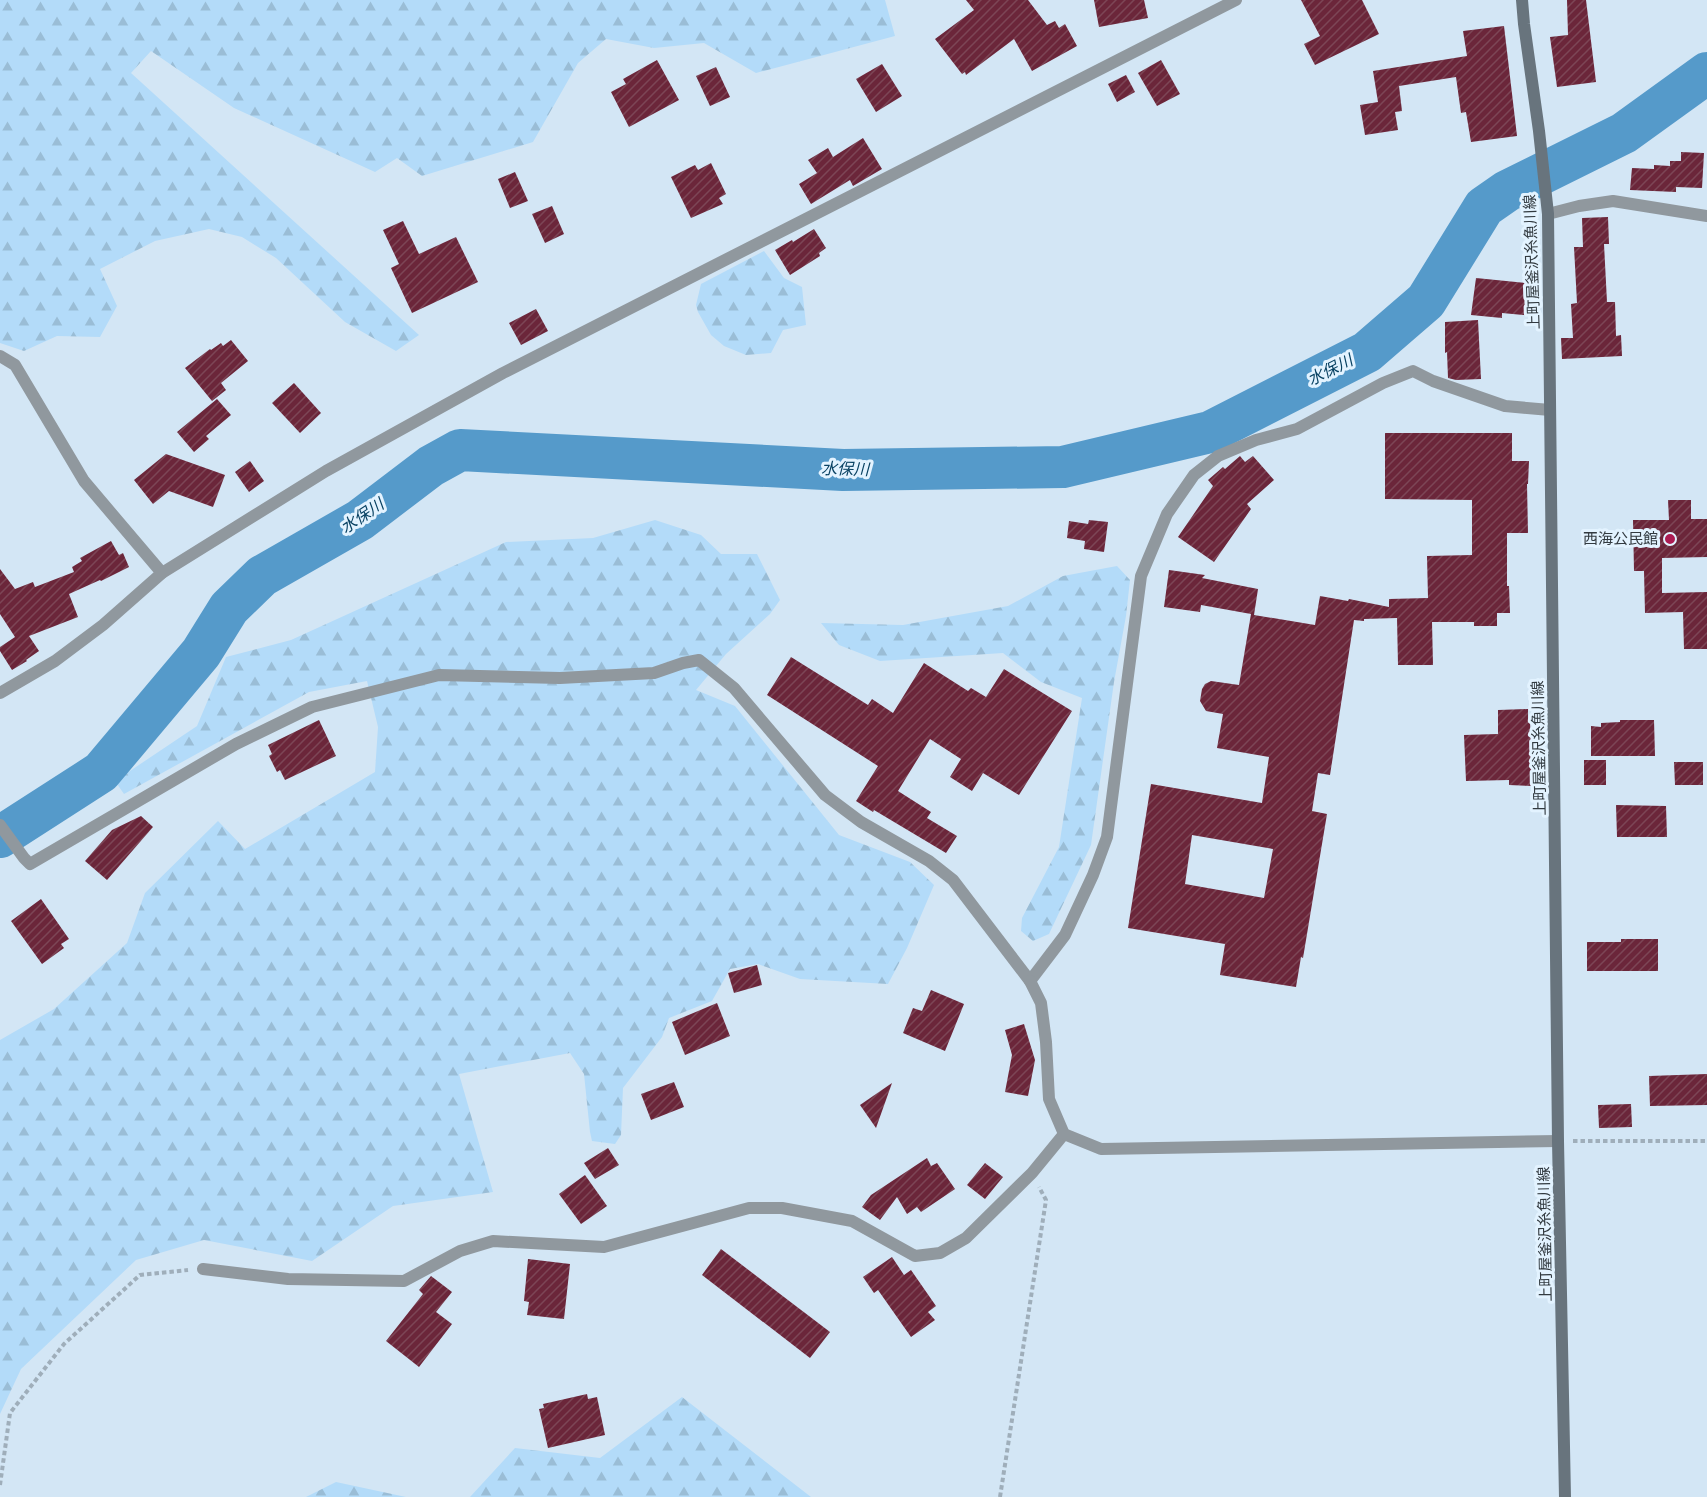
<svg xmlns="http://www.w3.org/2000/svg" width="1707" height="1497" font-family="Roboto,'Noto Sans JP',sans-serif">
  <defs>
    <pattern id="forest-firs" width="22" height="20" patternUnits="userSpaceOnUse" patternTransform="scale(1.5)"><rect width="22" height="20" fill="#b3dbf9"/><path d="M5 1l3.5 6h-7zM16 11l3.5 6h-7z" fill="#9abdd6"/></pattern>
    <pattern id="building-hatch" width="6" height="6" patternUnits="userSpaceOnUse" patternTransform="scale(1.5)"><rect width="6" height="6" fill="#6b263a"/><path d="M-1 1l2-2M0 6l6-6M5 7l2-2" fill="none" stroke="#7c4656"/></pattern>
  </defs>
  <rect width="100%" height="100%" fill="#d3e6f5"/>
  <g fill="url(#forest-firs)">
    <polygon points="0,0 885,0 895,36 756,73 704,43 654,48 606,39 578,63 533,142 422,176 397,158 375,172 234,108 151,51 131,73 419,335 396,351 345,322 276,258 242,237 209,229 155,241 100,269 117,306 100,337 57,336 24,351 0,343"/>
    <polygon points="764,251 784,278 802,287 806,325 783,330 771,353 746,355 724,346 711,335 698,312 696,305 701,284"/>
    <polygon points="655,520 701,535 721,554 757,554 780,600 770,614 726,654 696,690 735,706 839,835 910,862 934,885 907,948 888,984 800,979 758,964 730,969 712,1001 669,1018 662,1037 623,1088 621,1135 615,1144 592,1141 590,1132 584,1074 570,1053 459,1074 493,1192 393,1206 312,1261 204,1240 136,1260 21,1369 0,1414 0,1040 54,1009 127,943 145,893 218,821 245,849 375,772 378,727 367,681 309,692 124,794 115,781 197,726 226,657 291,640 506,542 593,538"/>
    <polygon points="1117,566 1130,580 1126,616 1114,682 1091,845 1049,934 1033,941 1021,931 1022,918 1059,847 1082,698 1041,682 1003,653 880,661 839,645 821,623 903,625 1008,606 1063,576"/>
    <polygon points="682,1397 811,1497 470,1497 515,1448 600,1458"/>
    <polygon points="336,1482 406,1497 306,1497"/>
  </g>
  <g fill="none" stroke-linecap="round" stroke-linejoin="round">
    <polyline stroke="#559aca" stroke-width="42" points="0,837 101,772 201,653 229,608 262,576 360,520 431,466 460,450 843,470 1063,467 1210,432 1367,352 1426,301 1484,207 1507,191 1624,133 1707,73"/>
  </g>
  <g fill="url(#building-hatch)" fill-rule="evenodd">
    <polygon points="966,0 1028,0 1047,25 1055,21 1059,28 1065,24 1077,46 1032,71 1014,39 966,75 965,72 962,74 935,39 974,10"/>
    <polygon points="1094,0 1144,0 1148,18 1099,27"/>
    <polygon points="1301,0 1362,0 1379,34 1315,65 1304,44 1320,36"/>
    <polygon points="1567,0 1586,0 1596,82 1557,87 1550,37 1568,35"/>
    <polygon points="1504,26 1517,136 1471,142 1466,112 1461,113 1456,77 1399,86 1402,111 1395,112 1398,130 1365,135 1360,105 1378,102 1373,71 1467,56 1463,31"/>
    <polygon points="657,60 679,100 629,127 611,92 626,84 623,79"/>
    <polygon points="1161,60 1180,94 1157,106 1138,73"/>
    <polygon points="882,64 902,96 876,112 856,79"/>
    <polygon points="716,67 730,97 710,106 696,76"/>
    <polygon points="1126,75 1135,92 1117,102 1108,84"/>
    <polygon points="863,138 882,169 853,186 850,180 811,204 799,184 817,173 808,160 828,148 833,157"/>
    <polygon points="1681,152 1704,153 1702,188 1676,187 1676,192 1630,190 1632,168 1654,169 1654,165 1670,166 1670,161 1681,161"/>
    <polygon points="711,163 726,194 719,198 723,204 691,218 671,177 695,165 698,170"/>
    <polygon points="515,172 528,201 510,208 498,179"/>
    <polygon points="552,206 564,234 545,243 532,214"/>
    <polygon points="1608,217 1609,244 1604,244 1607,302 1615,302 1616,336 1621,335 1622,356 1562,359 1561,338 1573,338 1571,304 1577,303 1574,247 1583,247 1582,218"/>
    <polygon points="403,221 419,254 456,237 478,282 412,313 391,268 399,264 383,230"/>
    <polygon points="814,229 826,248 819,253 820,256 790,275 775,250 792,240 793,242"/>
    <polygon points="1476,278 1537,284 1535,316 1502,313 1502,318 1471,315"/>
    <polygon points="536,309 548,331 521,345 509,323"/>
    <polygon points="1478,320 1481,379 1456,380 1448,378 1447,352 1445,353 1445,322"/>
    <polygon points="231,340 248,361 221,383 226,390 212,401 185,368 210,349 211,350 221,343 223,346"/>
    <polygon points="294,383 321,413 300,433 272,403"/>
    <polygon points="217,399 231,415 206,436 209,439 194,452 177,432"/>
    <path d="M1385 433H1512V461H1529L1528 484H1527L1528 533H1507V586H1509L1510 613H1497V626H1474V622H1432L1433 665H1398L1397 618 1364 619V621L1354 620 1330 775 1318 773 1312 811 1327 814 1303 958 1301 957 1296 987 1220 975 1225 944 1128 928 1151 784 1262 803 1269 757 1217 748 1223 714 1206 711 1200 701 1202 689 1205 684 1211 681 1239 685 1251 614 1201 605 1200 612 1164 607 1169 570 1205 575 1202 578 1258 589 1254 615 1315 625 1320 596 1348 601 1349 599 1389 607V599L1428 598 1427 556 1472 555V500L1385 499ZM1192 835 1273 849 1264 898 1185 884Z"/>
    <polygon points="166,454 225,475 213,507 169,491 153,504 134,480"/>
    <polygon points="1240,456 1245,462 1253,456 1274,480 1247,504 1251,509 1214,562 1178,537 1213,486 1208,480 1223,467 1225,469"/>
    <polygon points="250,461 264,481 249,492 235,472"/>
    <polygon points="1668,500 1691,500 1691,519 1707,519 1707,557 1662,558 1662,593 1707,592 1707,649 1684,649 1683,612 1645,613 1644,571 1634,571 1633,520 1669,520"/>
    <polygon points="1089,520 1108,522 1104,552 1084,549 1085,541 1067,538 1069,521 1088,524"/>
    <polygon points="111,541 119,555 123,553 129,567 101,581 100,580 69,594 78,617 29,636 39,651 26,660 27,661 12,670 0,651 0,647 15,637 0,614 0,569 15,589 33,582 35,587 74,572 72,567 82,561 80,558"/>
    <polygon points="791,657 868,705 872,699 893,713 924,663 968,691 971,688 986,697 1004,669 1072,711 1019,795 983,773 972,791 950,777 961,759 930,739 898,791 931,812 927,818 957,836 946,853 874,810 873,812 856,801 878,766 767,695"/>
    <polygon points="1528,709 1528,722 1530,722 1531,742 1532,742 1532,786 1509,785 1509,780 1466,781 1464,735 1498,734 1498,710"/>
    <polygon points="319,720 336,756 285,780 280,770 277,772 269,756 272,754 268,745"/>
    <polygon points="1620,720 1654,720 1655,756 1591,756 1591,726 1601,727 1601,723 1620,722"/>
    <rect x="1584" y="760" width="22" height="25"/>
    <polygon points="1674,762 1703,762 1703,785 1675,785"/>
    <polygon points="1616,805 1666,806 1667,837 1617,837"/>
    <polygon points="141,816 153,827 107,880 85,861 112,830"/>
    <polygon points="41,899 69,939 61,944 64,948 42,964 11,921"/>
    <polygon points="1621,939 1658,939 1658,971 1587,971 1587,942 1621,942"/>
    <polygon points="757,965 762,985 734,993 728,973"/>
    <polygon points="931,990 964,1004 945,1051 903,1033 913,1008 922,1011"/>
    <polygon points="717,1003 730,1036 685,1055 672,1022"/>
    <polygon points="1024,1024 1035,1060 1028,1096 1005,1092 1012,1055 1005,1030"/>
    <polygon points="1707,1074 1707,1105 1650,1106 1649,1076"/>
    <polygon points="674,1082 684,1107 651,1120 641,1094"/>
    <polygon points="892,1083 876,1128 860,1105"/>
    <polygon points="1631,1104 1632,1127 1599,1128 1598,1105"/>
    <polygon points="608,1148 619,1165 595,1179 584,1163"/>
    <polygon points="927,1158 931,1166 937,1163 955,1189 921,1212 917,1207 907,1214 897,1197 880,1220 862,1207 871,1195"/>
    <polygon points="985,1163 1003,1177 985,1199 967,1185"/>
    <polygon points="585,1175 607,1206 581,1224 559,1194"/>
    <polygon points="721,1249 830,1332 810,1358 702,1275"/>
    <polygon points="892,1257 904,1275 911,1270 936,1306 928,1312 935,1320 911,1337 878,1290 874,1293 863,1277"/>
    <polygon points="528,1259 570,1264 564,1319 527,1315 529,1302 524,1301"/>
    <polygon points="431,1276 452,1292 436,1312 452,1324 419,1367 386,1341 423,1294 419,1290"/>
    <polygon points="587,1394 588,1399 597,1397 605,1435 548,1448 539,1409 544,1408 543,1404"/>
  </g>
  <g fill="none" stroke-linecap="round" stroke-linejoin="round">
    <g stroke="#9faeba" stroke-width="4" stroke-dasharray="4.5 3" stroke-linecap="butt">
      <polyline points="1573,1141 1707,1141"/>
      <polyline points="0,1485 10,1413 64,1344 140,1275 188,1270"/>
      <polyline points="1000,1497 1046,1200 1039,1187"/>
    </g>
    <polyline stroke="#90989e" stroke-width="12" points="0,356 15,365 84,481 162,573"/>
    <g stroke="#90989e" stroke-width="12">
      <polyline points="1548,214 1579,206 1613,201 1707,216"/>
      <polyline points="0,693 55,661 103,625 162,573 326,471 503,373 1236,0"/>
      <polyline points="0,825 24,858 30,864 236,744 312,707 439,675 560,678 654,673 683,663 699,660 734,688 825,795 861,822 929,861 953,880 1030,981 1065,935 1093,875 1107,837 1141,576 1167,514 1194,475 1218,456 1256,440 1297,429 1383,383 1413,371 1433,381 1505,406 1550,410"/>
      <polyline points="203,1269 288,1279 404,1281 460,1251 493,1241 604,1247 749,1208 782,1208 852,1221 915,1256 940,1253 966,1238 1032,1173 1064,1134"/>
    </g>
    <polyline stroke="#90989e" stroke-width="12" points="1030,981 1041,1003 1046,1042 1049,1099 1064,1134 1101,1149 1558,1141"/>
    <polyline stroke="#68747d" stroke-width="12" points="1522,0 1524,24 1539,131 1548,214 1558,1141 1565,1497"/>
  </g>
  <circle fill="#ac1c53" stroke="#e3f3ff" stroke-width="2" cx="1670" cy="539" r="6"/>
  <g text-anchor="middle" dominant-baseline="central" stroke-width="6" stroke-linejoin="round" paint-order="stroke">
    <g font-size="15" fill="#323a40" stroke="#e3f3ff">
      <text transform="translate(1532 262) rotate(-92)">上町屋釜沢糸魚川線</text>
      <text transform="translate(1539 748) rotate(-91)">上町屋釜沢糸魚川線</text>
      <text transform="translate(1545 1234) rotate(-91)">上町屋釜沢糸魚川線</text>
    </g>
    <g font-size="15" fill="#323a40" stroke="#e3f3ff" text-anchor="end">
      <text x="1658" y="539">西海公民館</text>
    </g>
    <g font-size="16" font-style="italic" fill="#084162" stroke="#e3f3ff">
      <text transform="translate(1330 370) rotate(-27)">水保川</text>
      <text transform="translate(845 469) rotate(1)">水保川</text>
      <text transform="translate(362 516) rotate(-34)">水保川</text>
    </g>
  </g>
</svg>
